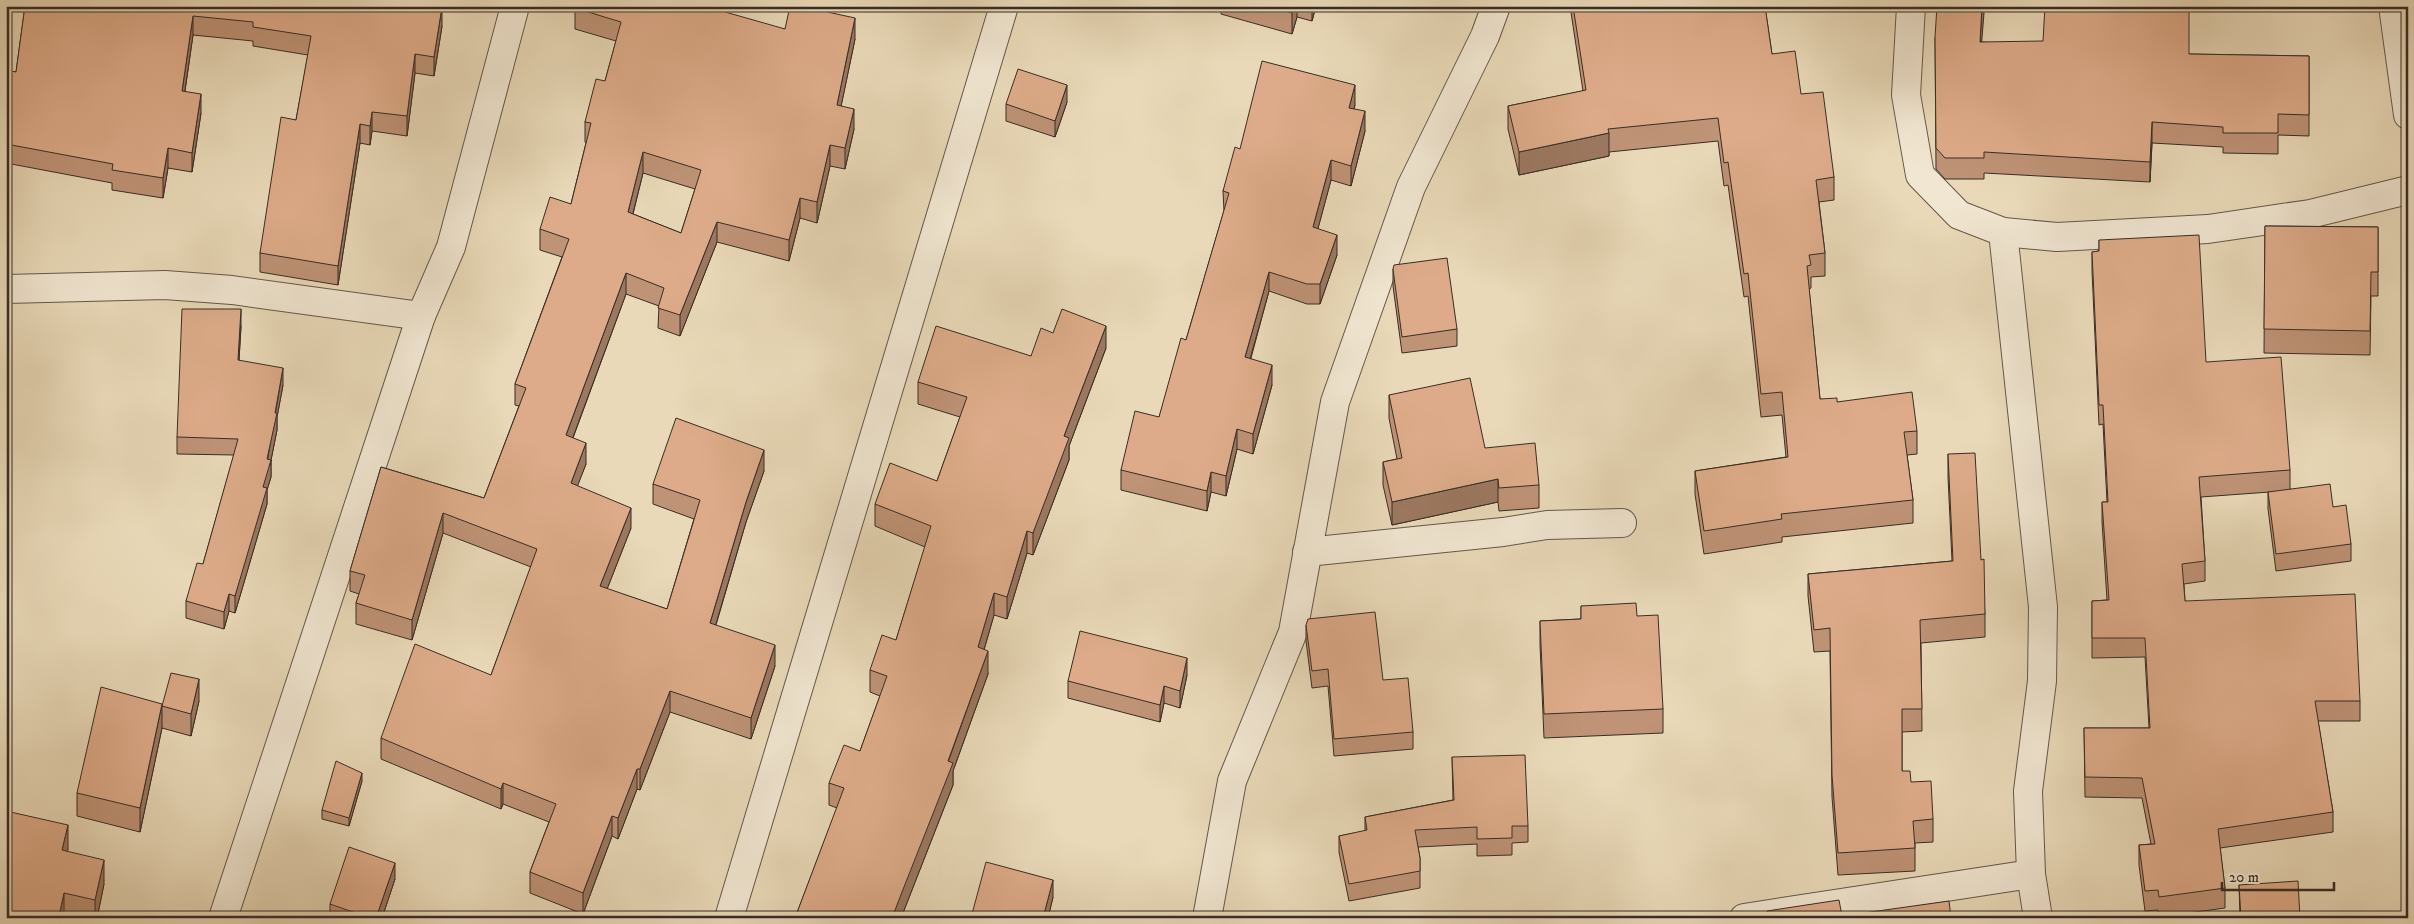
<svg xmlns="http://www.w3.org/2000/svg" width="2414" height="924" font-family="'IM FELL DW Pica',serif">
  <rect width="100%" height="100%" fill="#e9d9b8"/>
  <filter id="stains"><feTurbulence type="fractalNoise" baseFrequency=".004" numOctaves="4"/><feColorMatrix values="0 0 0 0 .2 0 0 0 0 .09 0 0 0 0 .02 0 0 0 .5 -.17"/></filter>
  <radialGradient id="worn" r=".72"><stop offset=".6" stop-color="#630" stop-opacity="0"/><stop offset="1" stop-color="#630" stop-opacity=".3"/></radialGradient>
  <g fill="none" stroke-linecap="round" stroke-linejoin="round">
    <g stroke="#64584a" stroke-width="30">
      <g id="minor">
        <polyline points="1911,6 1906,95 1920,175 1959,215 2003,232 2057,237 2208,229 2310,214 2408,190"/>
        <polyline points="2393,6 2408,115"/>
        <polyline points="2003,232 2043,607 2042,681 2028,791 2031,874 2038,918"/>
        <polyline points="6,289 165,285 232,290 421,316"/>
        <polyline points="1307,552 1503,532 1547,525 1622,523"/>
        <polyline points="729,918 1004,6"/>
        <polyline points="1207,918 1232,781 1293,632 1335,402 1411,187 1485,36 1496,6"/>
        <polyline points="1744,918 2031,874"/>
      </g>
    </g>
    <g stroke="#64584a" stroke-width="30">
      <polyline id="tertiary" points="223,918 421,316 451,247 515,6"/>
    </g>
    <use href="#minor" stroke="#f1e6d1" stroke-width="28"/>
    <use href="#tertiary" stroke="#f1e6d1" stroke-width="28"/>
  </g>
  <g fill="#be9376" stroke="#382d25" fill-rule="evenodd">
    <polygon points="25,6 442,26 434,76 415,73 407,136 372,131 370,145 360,143 338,285 260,272 260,253 296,120 308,55 253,46 253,41 193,35 185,91 201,113 192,172 168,168 163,198 112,190 112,183 6,163 6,70 16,72"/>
    <polygon points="1221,6 1316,6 1312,21 1297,17 1292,34 1221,14"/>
    <polygon points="1570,6 1773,6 1765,7 1772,54 1801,94 1834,177 1834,200 1819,202 1825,253 1825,276 1811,277 1811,288 1809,289 1820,399 1837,402 1917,431 1917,454 1907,455 1913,500 1913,523 1782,537 1782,542 1704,554 1695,494 1695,471 1786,457 1782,415 1761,417 1748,296 1744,297 1728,185 1724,186 1718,141 1609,152 1609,156 1519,175 1508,129 1508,106 1583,91"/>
    <polygon points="1984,6 1981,42 2189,54 2309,56 2309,136 2278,135 2278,154 2223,153 2223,147 2152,143 2150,182 1984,173 1984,179 1945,179 1936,169 1935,37"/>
    <path d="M575 8 785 29 855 39 841 106 854 129 845 169 830 166 817 223 800 218 789 261 717 242 680 336 658 328 659 306 626 294 573 438 586 464 577 486 631 528 607 589 667 609 694 519 653 504V484L764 471 746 522 716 625 775 666 751 739 670 712 640 790 637 789 618 839 612 836 583 914 530 893V872L549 822 503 804 501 809 381 759V738L491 675 531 567 443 533 412 640 356 624V603L359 594 350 591V571L381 467 484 498 519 406 515 405V384L562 257 540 250V229L571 204 586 143 585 142V122L605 81 616 41 575 29ZM643 173 695 189 681 233 633 214Z"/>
    <polygon points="1067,102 1055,137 1006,121 1006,104"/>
    <polygon points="1355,105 1354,109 1365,131 1351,186 1331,180 1318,228 1337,255 1320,304 1307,304 1269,291 1251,358 1272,385 1253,454 1237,449 1226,496 1211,492 1207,511 1121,490 1121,470 1159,417 1186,340 1224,211 1223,191 1240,149"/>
    <polygon points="2265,226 2378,227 2378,296 2371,296 2370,355 2264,353"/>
    <polygon points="2099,240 2206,362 2290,470 2290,489 2333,507 2351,544 2351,561 2276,571 2268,509 2268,492 2270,492 2201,497 2205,561 2205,581 2184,584 2185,601 2360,701 2360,721 2318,721 2333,812 2333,832 2220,848 2225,888 2225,908 2159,917 2158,910 2145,911 2139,865 2139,845 2151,844 2142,798 2085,797 2084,728 2149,728 2145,657 2092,658 2092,601 2107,600 2102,522 2102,502 2107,502 2103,424 2099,425 2092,271 2092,252 2099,251"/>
    <polygon points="1393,269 1457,329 1457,346 1402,353 1393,286"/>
    <polygon points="241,326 239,360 283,385 277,417 277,430 271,460 271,477 267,490 267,504 235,613 229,611 224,629 186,618 186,601 203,564 234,455 177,454 177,437"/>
    <polygon points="1053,333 1106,348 1069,446 1069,460 1033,555 1027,553 1007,619 994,615 984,650 988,674 953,771 953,785 901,918 795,918 837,808 829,805 829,783 860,751 880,696 870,692 870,670 896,640 925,547 875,526 875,504 937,481 960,417 918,404 918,382 1031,356"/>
    <polygon points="1389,395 1485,448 1539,485 1539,508 1499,511 1498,502 1392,525 1383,485 1383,462 1397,459 1389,418"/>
    <polygon points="1948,454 1981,560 1985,614 1985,637 1921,643 1922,731 1902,732 1902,771 1911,782 1933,819 1933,842 1915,843 1915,871 1838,875 1832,797 1830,651 1814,652 1808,596 1808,574 1952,561 1948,477"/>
    <polygon points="1581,606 1637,616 1663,709 1663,733 1544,738 1540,645 1540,621 1581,619"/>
    <polygon points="1306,625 1383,680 1413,732 1413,749 1334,756 1328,686 1312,688 1306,641"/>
    <polygon points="1187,675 1180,708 1164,703 1160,722 1068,698 1068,681"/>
    <polygon points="199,701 191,736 162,728 140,832 77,816 77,793 162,706"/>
    <polygon points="1452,757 1528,826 1528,842 1512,843 1512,855 1477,856 1477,844 1418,847 1420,858 1420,888 1349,901 1339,852 1339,836 1365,831 1365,817 1453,800"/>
    <polygon points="362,781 349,826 322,819 322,810"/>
    <polygon points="68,849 67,851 104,884 97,918 70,918 64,917 64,918 6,918"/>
    <polygon points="395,879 382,918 330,918 330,904"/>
    <polygon points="2239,885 2300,918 2240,918"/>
    <polygon points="1053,897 1048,918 972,918 972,914"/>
  </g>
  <g fill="#9b7860" stroke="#382d25">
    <polygon points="1294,6 1297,6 1297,17 1292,34 1292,13"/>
    <polygon points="1312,6 1316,6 1312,21"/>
    <polygon points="1982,6 1984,6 1984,13 1980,63 1980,42"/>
    <polygon points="442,7 442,26 434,76 434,57"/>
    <polygon points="193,16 193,35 182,110 182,91"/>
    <polygon points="855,18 855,39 837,126 837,105"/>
    <polygon points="415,54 415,73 407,136 407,116"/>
    <polygon points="1067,85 1067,102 1055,137 1055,121"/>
    <polygon points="1355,85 1355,105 1349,128 1349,108"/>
    <polygon points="201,94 201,113 192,172 192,153"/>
    <polygon points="854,109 854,129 845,169 845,148"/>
    <polygon points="1365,111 1365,131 1351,186 1351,166"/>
    <polygon points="372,112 372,131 370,145 370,126"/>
    <polygon points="2152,122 2152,143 2150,182 2150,162"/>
    <polygon points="360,124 360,143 338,285 338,266"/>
    <polygon points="1609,133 1609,156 1519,175 1519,152"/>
    <polygon points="830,145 830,166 817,223 817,202"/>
    <polygon points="168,148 168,168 163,198 163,178"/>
    <polygon points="643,152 643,173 628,233 628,212"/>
    <polygon points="1331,160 1331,180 1313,247 1313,227"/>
    <polygon points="800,198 800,218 789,261 789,240"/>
    <polygon points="717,222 717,242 680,336 680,315"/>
    <polygon points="1337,235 1337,255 1320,304 1320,284"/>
    <polygon points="1269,272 1269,291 1245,377 1245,357"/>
    <polygon points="626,273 626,294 566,456 566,435"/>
    <polygon points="241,309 241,326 238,377 238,360"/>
    <polygon points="1106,326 1106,348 1069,446 1069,460 1033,555 1033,533 1064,436"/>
    <polygon points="1272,365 1272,385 1253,454 1253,434"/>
    <polygon points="283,368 283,385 277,417 277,430 270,465 271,460 271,477 267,490 267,504 235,613 235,596 263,487"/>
    <polygon points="1237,429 1237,449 1226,496 1226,476"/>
    <polygon points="586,443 586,464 571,503 571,483"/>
    <polygon points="764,450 764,471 746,522 710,644 710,623 746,502"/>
    <polygon points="1211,472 1211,492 1207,511 1207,491"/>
    <polygon points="1498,479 1498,502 1392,525 1392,502"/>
    <polygon points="631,508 631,528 600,607 600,586"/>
    <polygon points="443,513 443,533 412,640 412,620"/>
    <polygon points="1027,531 1027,553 1007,619 1007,597"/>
    <polygon points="994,593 994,615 978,670 978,647"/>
    <polygon points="229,594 229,611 224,629 224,612"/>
    <polygon points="775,645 775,666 751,739 751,718"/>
    <polygon points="988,651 988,674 953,771 953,785 901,918 892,918"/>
    <polygon points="1187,658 1187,675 1180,708 1180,691"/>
    <polygon points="199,679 199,701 191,736 191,714"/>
    <polygon points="1164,686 1164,703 1160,722 1160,705"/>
    <polygon points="670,691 670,712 640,790 640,769"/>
    <polygon points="162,704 162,728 140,832 140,808"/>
    <polygon points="637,769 637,789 618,839 618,818"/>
    <polygon points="362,773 362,781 349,826 349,818"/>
    <polygon points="503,783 503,804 501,809 501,789"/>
    <polygon points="612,816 612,836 583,914 583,893"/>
    <polygon points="68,825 68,849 62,874 62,850"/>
    <polygon points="104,860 104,884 97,918 95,918 95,900"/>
    <polygon points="395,863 395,879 382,918 376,918"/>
    <polygon points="1053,880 1053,897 1048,918 1043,918"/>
    <polygon points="64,893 64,918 59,918"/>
  </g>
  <g fill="#ddab89" stroke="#382d25" fill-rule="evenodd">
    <polygon points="25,6 440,6 442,7 434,57 415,54 407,116 372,112 370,126 360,124 338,266 260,253 281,117 296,120 311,36 253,27 253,22 193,16 182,91 201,94 192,153 168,148 163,178 112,170 113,164 6,144 6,70 16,72"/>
    <path d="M576 6H704L785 29 790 6H800L855 18 837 105 854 109 845 148 830 145 817 202 800 198 789 240 717 222 680 315 658 308 664 288 626 273 566 435 586 443 571 483 631 508 600 586 667 609 700 500 653 484 676 418 764 450 746 502 710 623 775 645 751 718 670 691 640 769H637L618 818 612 816 583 893 530 872 556 804 503 783 501 789 381 738 415 644 491 675 537 549 443 513 412 620 356 603 365 575 350 571 381 467 484 498 526 388 515 384 569 239 540 229 550 197 571 204 591 123 585 122 596 79 605 81 621 22 575 8ZM643 152 701 170 681 233 628 212Z"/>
    <polygon points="1267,6 1294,6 1292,13"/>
    <polygon points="1573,6 1765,6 1772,54 1795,51 1801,94 1823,92 1834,177 1816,180 1825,253 1809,255 1811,265 1807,266 1820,399 1837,398 1837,402 1912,392 1917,431 1904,432 1913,500 1781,514 1782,519 1704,531 1695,471 1788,457 1782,392 1761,394 1748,273 1744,274 1728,162 1724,163 1718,118 1608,129 1609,133 1519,152 1508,106 1586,90"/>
    <polygon points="1937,6 1982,6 1980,42 2043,41 2045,6 2189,6 2189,54 2309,56 2309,115 2278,114 2278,133 2223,133 2223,127 2152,122 2150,162 1984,152 1984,158 1945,158 1936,148 1935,37"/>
    <polygon points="1262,61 1355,85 1349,108 1365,111 1351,166 1331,160 1313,227 1337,235 1320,284 1307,284 1269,272 1245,357 1272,365 1253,434 1237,429 1226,476 1211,472 1207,491 1121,470 1135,411 1159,417 1181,338 1186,340 1229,193 1223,191 1235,147 1240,149"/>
    <polygon points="1018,69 1067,85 1055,121 1006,104"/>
    <polygon points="2265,226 2378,227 2378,272 2371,272 2370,331 2264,329"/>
    <polygon points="2199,235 2206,362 2281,357 2290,470 2199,477 2205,561 2182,564 2185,601 2355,594 2360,701 2315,701 2333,812 2218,829 2225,888 2159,897 2158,890 2145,891 2139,845 2155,844 2142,778 2085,777 2084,728 2150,728 2145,638 2092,638 2092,601 2109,600 2102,502 2108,502 2103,405 2099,405 2092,252 2099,251 2099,240"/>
    <polygon points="1447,258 1457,329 1402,337 1393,269 1394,265"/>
    <polygon points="182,309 241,309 238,360 283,368 275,413 277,413 267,459 271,460 263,487 267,488 235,596 229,594 224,612 186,601 197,563 203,564 238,439 177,437"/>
    <polygon points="1062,309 1106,326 1064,436 1069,438 1033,533 1027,531 1007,597 994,593 978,647 988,651 948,761 953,763 902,892 892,918 795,918 844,788 829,783 844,745 860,751 887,676 870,670 882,635 896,640 931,526 875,504 890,463 937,481 967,397 918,382 936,326 1031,356 1041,328 1053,333"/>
    <polygon points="1470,378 1485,448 1535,443 1539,485 1499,488 1498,479 1392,502 1383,462 1402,458 1389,395"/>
    <polygon points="1975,453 1981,560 1984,559 1985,614 1920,620 1922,709 1902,709 1902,771 1910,771 1911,782 1931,781 1933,819 1913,821 1915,848 1838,853 1832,775 1830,628 1814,630 1808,574 1953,561 1948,454"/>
    <polygon points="2330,484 2333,507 2346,505 2351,544 2276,554 2268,492"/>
    <polygon points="1636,603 1637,616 1658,615 1663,709 1544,714 1540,621 1581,619 1581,606"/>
    <polygon points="1375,612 1383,680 1408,678 1413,732 1334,739 1328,669 1312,671 1306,625 1308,619"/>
    <polygon points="1080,631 1187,658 1180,691 1164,686 1160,705 1068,681"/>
    <polygon points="171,673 199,679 191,714 162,706"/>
    <polygon points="101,687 162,704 140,808 77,793"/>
    <polygon points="1525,755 1528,826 1512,826 1512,838 1477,839 1477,827 1415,830 1420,858 1420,871 1349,884 1339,836 1367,830 1365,817 1454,800 1452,757"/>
    <polygon points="336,761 362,773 349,818 322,810"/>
    <polygon points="6,811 68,825 62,850 104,860 95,900 64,893 59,916 55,915 54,918 6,918"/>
    <polygon points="349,847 395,863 376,918 370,918 330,904"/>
    <polygon points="986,862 1053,880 1043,918 982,918 982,917 972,914"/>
    <polygon points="2298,881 2300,918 2241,918 2239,885"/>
    <polygon points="1839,900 1842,916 1949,901 1951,918 1768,918 1767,911"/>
  </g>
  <rect width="2414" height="924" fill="none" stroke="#e9d9b8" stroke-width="25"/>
  <rect x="8" y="8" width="2399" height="909" fill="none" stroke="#382d25" stroke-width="2.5"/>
  <rect x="12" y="12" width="2389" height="899" fill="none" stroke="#382d25"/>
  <path d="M2222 882v8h112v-8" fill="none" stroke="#382d25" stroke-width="2.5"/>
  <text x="2229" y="882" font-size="15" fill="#382d25" stroke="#f1e6d1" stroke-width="4" paint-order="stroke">20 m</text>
  <rect width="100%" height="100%" filter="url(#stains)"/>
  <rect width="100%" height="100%" fill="url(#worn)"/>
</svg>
